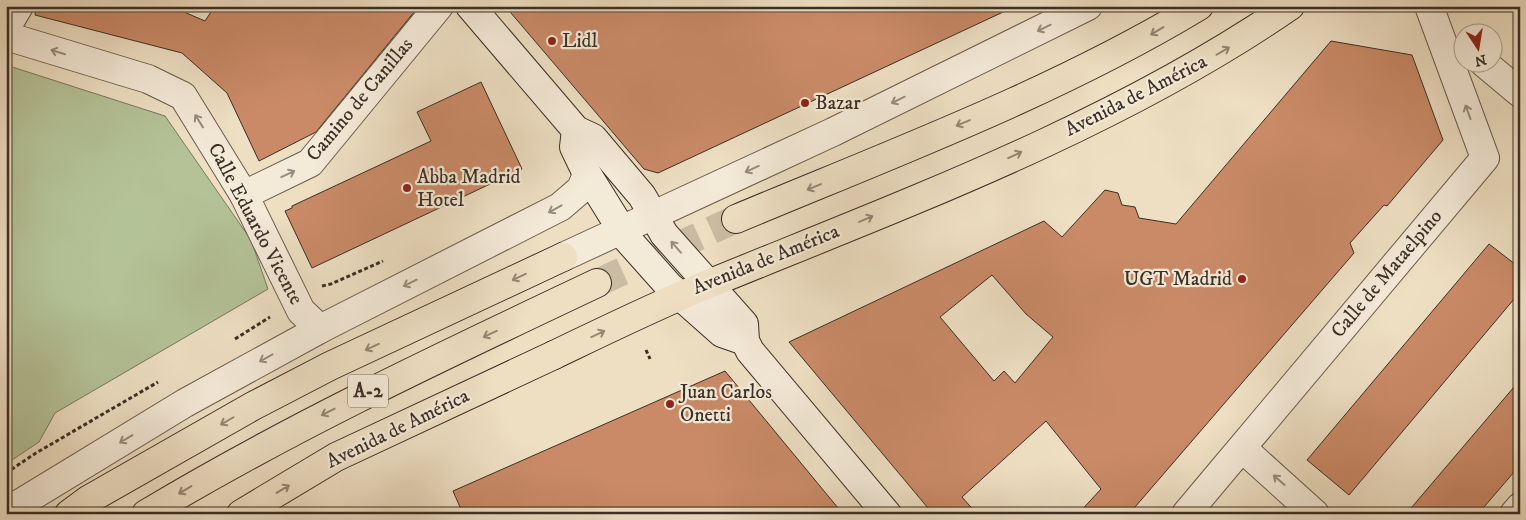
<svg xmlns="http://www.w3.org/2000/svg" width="1526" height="520" font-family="'IM FELL DW Pica',serif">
  <rect width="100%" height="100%" fill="#eedfc3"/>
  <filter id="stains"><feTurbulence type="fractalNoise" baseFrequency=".004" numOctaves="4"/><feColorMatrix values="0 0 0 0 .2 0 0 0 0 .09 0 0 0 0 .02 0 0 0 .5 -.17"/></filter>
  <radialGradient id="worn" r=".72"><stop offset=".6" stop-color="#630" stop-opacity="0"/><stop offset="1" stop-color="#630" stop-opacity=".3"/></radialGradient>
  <polygon fill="#b4c297" stroke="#78785e" points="6,65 165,116 251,240 268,289 55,413 39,442 6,464"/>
  <g fill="#ca8a68" stroke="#3b2f25" fill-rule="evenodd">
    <polygon points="36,6 170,6 205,21 215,6 419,6 316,132 259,161 227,93 182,53 35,15"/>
    <polygon points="505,6 1016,6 658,173 644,169"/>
    <path d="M1331 41 1412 55 1443 140 1387 206 1384 205 1350 243 1354 253 1129 514H1078L1101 489 1046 421 962 497 977 514H933L789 342 1044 221 1062 237 1105 190 1118 193 1122 205 1135 207 1139 218 1176 224ZM992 275 1026 314 1053 337 1015 383 1004 371 994 381 940 317Z"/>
    <polygon points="481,82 522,169 312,268 285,211 292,208 292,206 431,141 417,112"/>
    <polygon points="1489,244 1520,268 1520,292 1349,495 1307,460"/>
    <polygon points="725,371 843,514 463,514 453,491"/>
    <polygon points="1520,380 1520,465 1478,514 1406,514"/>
  </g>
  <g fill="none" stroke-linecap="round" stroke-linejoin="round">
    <polyline stroke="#cabca3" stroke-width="28" stroke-dasharray="28 14" stroke-linecap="butt" points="597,283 736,219"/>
    <g stroke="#685b4c" stroke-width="30">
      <g id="street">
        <polyline points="6,28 19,6"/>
        <polyline points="6,36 148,79 183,96 244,195 301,311 320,329"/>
        <polyline points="1483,62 1520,93"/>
        <polyline points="244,195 310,163 439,6"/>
        <polyline points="563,257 833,132 1088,6"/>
        <polyline points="1242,448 1315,514"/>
        <polyline points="6,512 185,403 320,329 560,207 581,189 587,174"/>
        <polyline points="1186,514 1485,158 1429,6"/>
        <polyline points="1514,514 1520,507"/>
      </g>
    </g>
    <g stroke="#3b2f25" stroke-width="30">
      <g id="secondary">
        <polyline points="470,6 576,130 593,138 642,196 664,234 744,324 745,341 750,351 887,514"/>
        <polyline points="576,130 574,147 587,174 628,240 669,286 722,333 745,341"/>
      </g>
    </g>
    <g stroke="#3b2f25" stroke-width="30">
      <path id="primary" d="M554 355C604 331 655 306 706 285 904 204 1114 127 1290 6"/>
    </g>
    <g stroke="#3b2f25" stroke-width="30">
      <g id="highway">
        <path d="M736 219C891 154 1055 93 1199 6"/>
        <polyline points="69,514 88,500 253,406 330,366 563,257"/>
        <path d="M146 514C293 426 443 356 597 283"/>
        <polyline points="241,514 336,457 554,355"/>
      </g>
    </g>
    <g stroke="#3b2f25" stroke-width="3" stroke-dasharray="4 2.5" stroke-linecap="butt">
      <polyline points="322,286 331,284 383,261"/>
      <polyline points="235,339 270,317"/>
      <polyline points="646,350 650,359"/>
      <polyline points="6,473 36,453 158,382"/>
    </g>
    <use href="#street" stroke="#f4ead8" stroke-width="28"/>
    <use href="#secondary" stroke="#f4ead8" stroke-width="28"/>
    <use href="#primary" stroke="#eedfc3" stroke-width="28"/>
    <use href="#highway" stroke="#eedfc3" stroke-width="28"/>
  </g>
  <defs><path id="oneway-shaft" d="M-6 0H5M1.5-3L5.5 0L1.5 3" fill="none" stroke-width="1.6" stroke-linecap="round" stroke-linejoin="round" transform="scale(1.25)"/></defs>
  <g stroke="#988c7e">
    <use href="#oneway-shaft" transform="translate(1044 28) rotate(154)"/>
    <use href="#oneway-shaft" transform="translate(58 52) rotate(-163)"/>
    <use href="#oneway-shaft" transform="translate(898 100) rotate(154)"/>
    <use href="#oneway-shaft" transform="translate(1468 112) rotate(-110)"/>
    <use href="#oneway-shaft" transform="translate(199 121) rotate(-122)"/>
    <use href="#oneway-shaft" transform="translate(752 169) rotate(155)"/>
    <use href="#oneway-shaft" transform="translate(288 174) rotate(-25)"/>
    <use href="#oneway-shaft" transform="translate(555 209) rotate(151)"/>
    <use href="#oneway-shaft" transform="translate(676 247) rotate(-131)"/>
    <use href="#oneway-shaft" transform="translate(410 283) rotate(153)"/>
    <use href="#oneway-shaft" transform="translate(266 358) rotate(151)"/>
    <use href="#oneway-shaft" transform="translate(126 439) rotate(149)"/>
    <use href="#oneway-shaft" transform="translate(1279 480) rotate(-139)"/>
  </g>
  <g stroke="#948774">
    <use href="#oneway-shaft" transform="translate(1157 31) rotate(149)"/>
    <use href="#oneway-shaft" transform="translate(1223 51) rotate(-30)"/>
    <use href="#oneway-shaft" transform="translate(963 123) rotate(157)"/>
    <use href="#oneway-shaft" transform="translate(1015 155) rotate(-25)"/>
    <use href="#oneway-shaft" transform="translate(814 187) rotate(157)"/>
    <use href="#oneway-shaft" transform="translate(866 219) rotate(-23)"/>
    <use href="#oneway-shaft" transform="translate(519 277) rotate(155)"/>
    <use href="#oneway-shaft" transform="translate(490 334) rotate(155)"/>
    <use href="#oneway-shaft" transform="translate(598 334) rotate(-25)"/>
    <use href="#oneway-shaft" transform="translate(372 347) rotate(155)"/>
    <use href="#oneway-shaft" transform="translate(328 412) rotate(153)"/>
    <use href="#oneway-shaft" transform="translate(227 421) rotate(150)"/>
    <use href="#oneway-shaft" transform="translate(283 489) rotate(-31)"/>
    <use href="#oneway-shaft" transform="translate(185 490) rotate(149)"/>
  </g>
  <g fill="#8f2418" stroke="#f4ead8" stroke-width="2">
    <circle cx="552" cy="41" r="5"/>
    <circle cx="805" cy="103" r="5"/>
    <circle cx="407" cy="188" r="5"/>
    <circle cx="1242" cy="279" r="5"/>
    <circle cx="670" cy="404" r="5"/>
  </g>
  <g text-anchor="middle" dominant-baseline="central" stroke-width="4.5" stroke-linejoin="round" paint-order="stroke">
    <rect fill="#f4ead8" stroke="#72675b" stroke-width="1" x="348" y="374.5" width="40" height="33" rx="4"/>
    <g font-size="19" font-weight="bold" fill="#3b2f25">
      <text x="368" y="391">A-2</text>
    </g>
    <g font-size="20" fill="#3b2f25" stroke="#f4ead8" text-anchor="start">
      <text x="562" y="41">Lidl</text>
      <text x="815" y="103">Bazar</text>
      <text x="417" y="177">Abba Madrid<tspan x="417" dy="23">Hotel</tspan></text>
      <text x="1232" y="279" text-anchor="end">UGT Madrid</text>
      <text x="680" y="392">Juan Carlos<tspan x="680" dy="23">Onetti</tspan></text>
    </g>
    <g font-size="20" fill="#3b2f25" stroke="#f4ead8">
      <text transform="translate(1136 96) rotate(-27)">Avenida de América</text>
      <text transform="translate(360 100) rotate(-50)">Camino de Canillas</text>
      <text transform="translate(255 224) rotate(62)">Calle Eduardo Vicente</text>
      <text transform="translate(766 260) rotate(-22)">Avenida de América</text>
      <text transform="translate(1387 274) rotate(-50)">Calle de Mataelpino</text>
      <text transform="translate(398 429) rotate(-26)">Avenida de América</text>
    </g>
  </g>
  <rect width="1526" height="520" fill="none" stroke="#eedfc3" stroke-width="25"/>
  <rect x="8" y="8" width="1511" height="505" fill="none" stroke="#3b2f25" stroke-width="2.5"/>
  <rect x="12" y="12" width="1501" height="495" fill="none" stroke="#3b2f25"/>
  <g transform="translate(1478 48) rotate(168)"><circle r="24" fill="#f4ead8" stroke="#aa9f90"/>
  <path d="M0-4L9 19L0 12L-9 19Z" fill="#8f2418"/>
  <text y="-8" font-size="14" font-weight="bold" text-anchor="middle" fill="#3b2f25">N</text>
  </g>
  <rect width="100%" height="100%" filter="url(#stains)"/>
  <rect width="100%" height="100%" fill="url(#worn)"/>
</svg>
